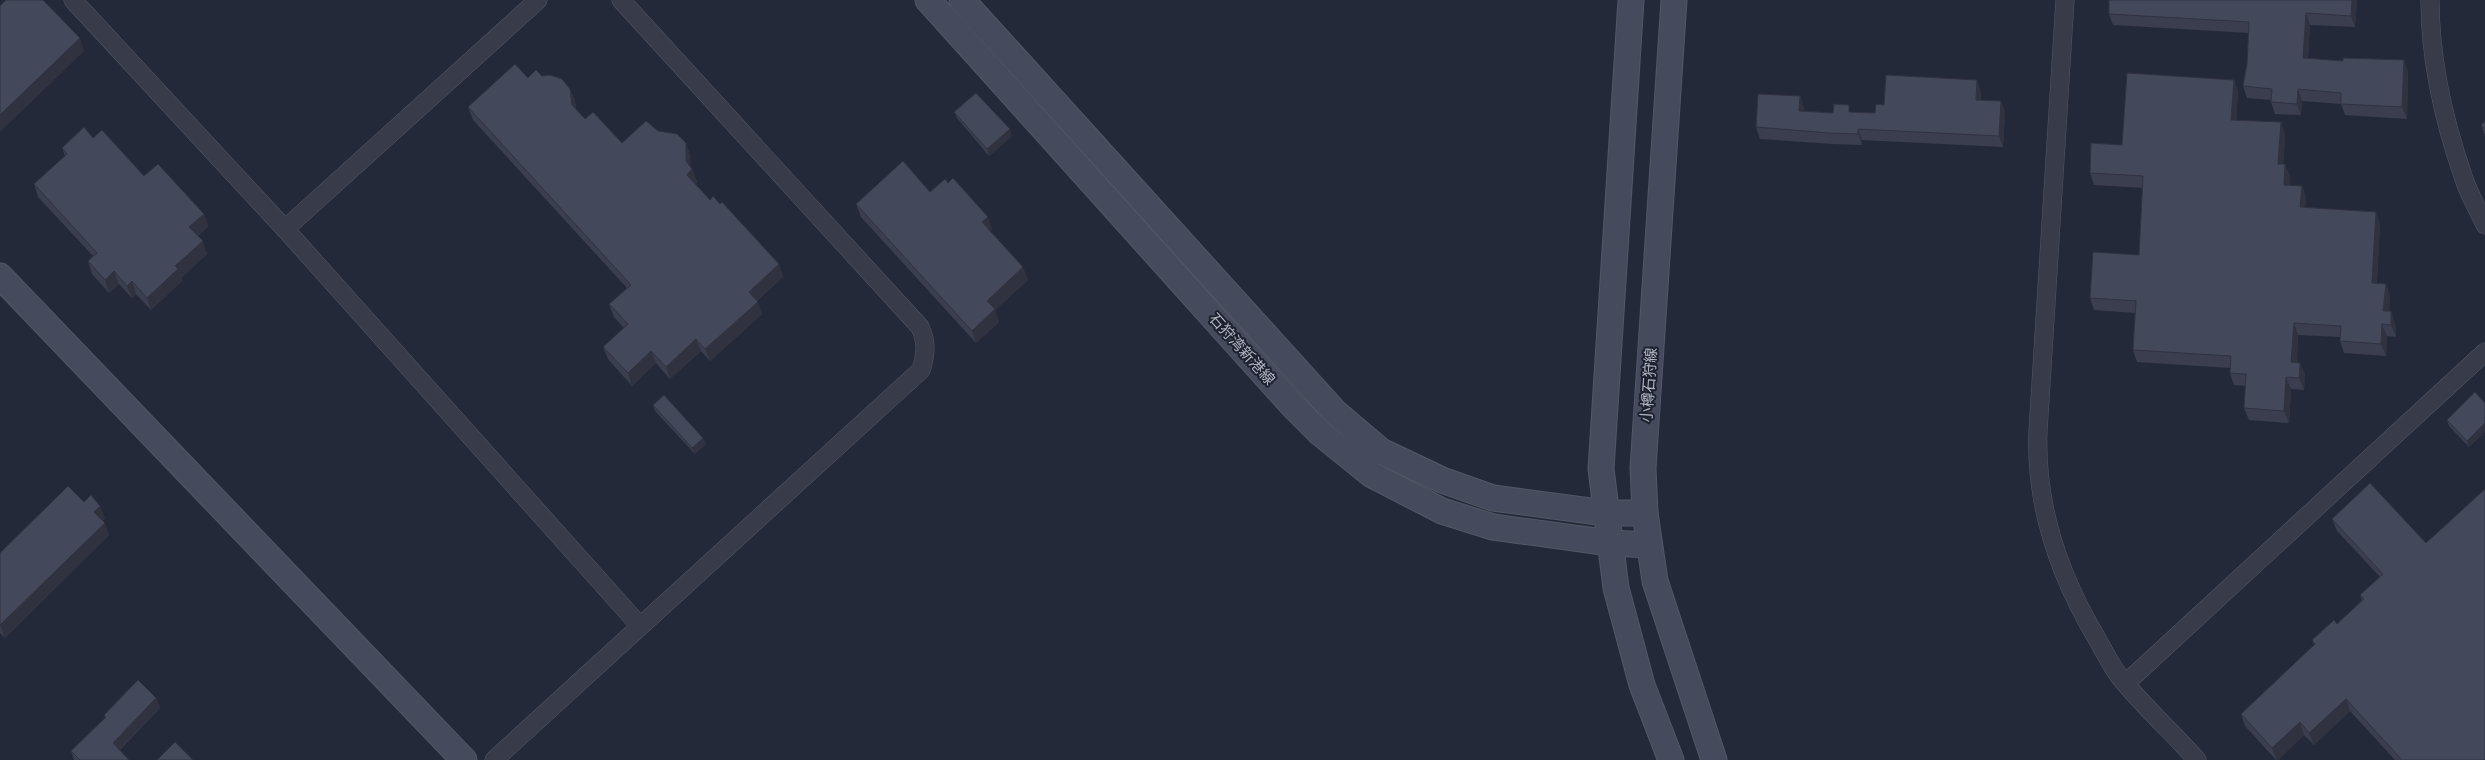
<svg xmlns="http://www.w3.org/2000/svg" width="2485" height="760" font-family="'DejaVu Sans','Noto Sans JP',sans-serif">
  <rect width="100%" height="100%" fill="#24293a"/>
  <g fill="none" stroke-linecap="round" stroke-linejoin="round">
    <g stroke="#535765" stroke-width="19">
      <g id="street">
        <polyline points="73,0 285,229 640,626"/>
        <path d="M2065 0 2038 431C2035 505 2058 573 2096 637 2103 649 2110 664 2119 676 2143 706 2172 732 2197 760"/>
        <path d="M2430 0C2430 59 2444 121 2463 176 2468 193 2478 209 2485 225"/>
        <polyline points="285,229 538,0"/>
        <polyline points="2126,683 2485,352"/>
        <path d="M494 760 921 370C926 354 927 342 920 327L621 0"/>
      </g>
    </g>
    <g stroke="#535765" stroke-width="27">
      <g id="secondary">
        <polyline points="928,0 1292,405 1320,433 1372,475 1442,511 1493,527 1610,543 1649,545"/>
        <polyline points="962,0 1335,412 1381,451 1442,480 1493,498 1605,513 1645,513"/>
        <polyline points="1631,0 1601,469 1616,588 1642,685 1671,760"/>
        <polyline points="1674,0 1643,468 1645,513 1655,581 1714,760"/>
        <polyline points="0,276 464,760"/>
      </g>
    </g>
    <use href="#street" stroke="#383c4a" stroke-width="18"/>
    <use href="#secondary" stroke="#464a5d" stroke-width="25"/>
  </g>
  <g fill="#3a3e4e">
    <polygon points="2109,0 2357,0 2355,27 2310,25 2308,58 2408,71 2407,119 2345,115 2341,104 2302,101 2301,115 2275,114 2271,102 2271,100 2247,98 2243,86 2247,64 2249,33 2113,25 2109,14"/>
    <polygon points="542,76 570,89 575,101 576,109 585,119 622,143 658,131 686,143 690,156 690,167 692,169 697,182 695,184 710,200 720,204 779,264 783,277 757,301 762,314 710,361 701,351 670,379 656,363 632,386 608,359 603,347 624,328 614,317 609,304 627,288 473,120 468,107 528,78"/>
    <polygon points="2234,80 2238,92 2236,120 2285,134 2283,164 2285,164 2290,176 2289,185 2302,186 2306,198 2305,208 2380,224 2377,283 2386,284 2390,296 2389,311 2395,323 2396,337 2387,336 2386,356 2344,353 2340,341 2340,337 2298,335 2297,362 2300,363 2305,375 2304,390 2291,389 2289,423 2249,420 2244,408 2246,386 2234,385 2230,373 2230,368 2137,362 2133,350 2135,313 2094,310 2090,298 2139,255 2143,188 2094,185 2090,173"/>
    <polygon points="1981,92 1981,100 2001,101 2005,112 2003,147 1862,140 1862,145 1833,144 1760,139 1756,127 1800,96 1804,108 1804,111 1833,113 1851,112 1875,113 1884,105"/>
    <polygon points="954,112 1012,136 989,156 957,118"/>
    <polygon points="2485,121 2485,136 2481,125"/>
    <polygon points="93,138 144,176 204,214 208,226 198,236 207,254 181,278 182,281 151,310 136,294 132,298 119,284 109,293 92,274 88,261 93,256 38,197 34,184 65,156 62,148"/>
    <polygon points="856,204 992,229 990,231 1028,280 995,310 999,322 976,343 861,217"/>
    <polygon points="2485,403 2485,432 2469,447 2449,426 2447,420"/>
    <polygon points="653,405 706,444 695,454 655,411"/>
    <polygon points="2370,483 2485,760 2395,760 2350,711 2314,745 2304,735 2278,760 2276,760 2245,726 2241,714 2314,645 2312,640 2337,624 2362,600 2360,595 2380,577 2337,531 2332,519"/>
    <polygon points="84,502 105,518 102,521 109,535 5,638 0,633 0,553"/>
    <polygon points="156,698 160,708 120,750 129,760 74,760 71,751 105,718 104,715"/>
  </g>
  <g fill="#303240">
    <polygon points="2352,0 2357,0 2355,27 2351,16"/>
    <polygon points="2306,13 2310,25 2307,70 2303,58"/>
    <polygon points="80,38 84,51 0,132 0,115"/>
    <polygon points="2404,60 2408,71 2407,119 2402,107"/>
    <polygon points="1977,80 1981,92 1980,111 1976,100"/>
    <polygon points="2234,80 2238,92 2236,132 2231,120"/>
    <polygon points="570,89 575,101 576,118 572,105"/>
    <polygon points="2298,89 2302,101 2301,115 2297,104"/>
    <polygon points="1800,96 1804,108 1803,122 1799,111"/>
    <polygon points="2001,101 2005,112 2003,147 1999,136"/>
    <polygon points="2281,122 2285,134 2283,176 2278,164"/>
    <polygon points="1010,129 1012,136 989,156 987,149"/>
    <polygon points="1858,129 1862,140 1862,145 1858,134"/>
    <polygon points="686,143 690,156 691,171 692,169 697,182 691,187 687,175"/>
    <polygon points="2285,164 2290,176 2289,197 2284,185"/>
    <polygon points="2302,186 2306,198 2304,220 2300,207"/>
    <polygon points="2376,212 2380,224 2376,295 2372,283"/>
    <polygon points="204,214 208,226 194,239 189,227"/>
    <polygon points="988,217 992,229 987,234 982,222"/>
    <polygon points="203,241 207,254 181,278 182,281 151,310 147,298 175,266"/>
    <polygon points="779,264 783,277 753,304 749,292"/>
    <polygon points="1023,267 1028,280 995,310 999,322 976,343 972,331 987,301"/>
    <polygon points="114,271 119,284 109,293 105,280"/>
    <polygon points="132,281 136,294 132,298 127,286"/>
    <polygon points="2386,284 2390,296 2388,323 2383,311"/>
    <polygon points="758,302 762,314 710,361 705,349"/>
    <polygon points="2391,311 2395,323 2396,337 2391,325"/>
    <polygon points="2294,323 2298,335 2296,374 2291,362"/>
    <polygon points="2382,324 2387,336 2386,356 2381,344"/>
    <polygon points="696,339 701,351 670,379 666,367"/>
    <polygon points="651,351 656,363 632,386 628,373"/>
    <polygon points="2300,363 2305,375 2304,390 2299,378"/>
    <polygon points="2286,377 2291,389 2289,423 2284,411"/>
    <polygon points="2485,423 2485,432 2469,447 2467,441"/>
    <polygon points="703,438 706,444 695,454 692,448"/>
    <polygon points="100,506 105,518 98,525 94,512"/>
    <polygon points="105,523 109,535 5,638 0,625"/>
    <polygon points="156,698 160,708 116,753 113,743"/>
    <polygon points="2346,699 2350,711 2314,745 2309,733"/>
    <polygon points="2300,722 2304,735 2278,760 2277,760 2272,748"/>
  </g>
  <g fill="#44485b" stroke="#303240">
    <polygon points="6,0 43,0 80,38 0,115 0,6"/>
    <polygon points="2109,0 2352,0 2351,16 2306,13 2303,58 2343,61 2343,58 2404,60 2402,107 2341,104 2341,93 2298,89 2297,104 2271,102 2272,89 2243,86 2247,64 2249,22 2109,14"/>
    <polygon points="515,64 528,78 536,70 542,76 550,75 562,79 570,89 572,105 585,119 593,112 622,143 646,121 658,131 677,134 686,143 686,161 692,169 687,175 710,200 713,196 720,204 722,202 779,264 749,292 758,302 705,349 696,339 666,367 651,351 628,373 603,347 628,324 609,304 631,285 468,107"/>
    <polygon points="2127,73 2234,80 2231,120 2281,122 2278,164 2285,164 2284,185 2302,186 2300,207 2376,212 2372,283 2386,284 2383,311 2391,311 2391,325 2382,324 2381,344 2340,341 2341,326 2294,323 2291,362 2300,363 2299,378 2286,377 2284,411 2244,408 2246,374 2230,373 2231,356 2133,350 2136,301 2090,298 2093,252 2139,255 2143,176 2090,173 2091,143 2122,145"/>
    <polygon points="1886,75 1977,80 1976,100 2001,101 1999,136 1858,129 1858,134 1829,133 1756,127 1758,94 1800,96 1799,111 1833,113 1834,104 1849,105 1849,112 1875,113 1876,104 1884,105"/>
    <polygon points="976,93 1010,129 987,149 954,112"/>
    <polygon points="2485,121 2485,129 2481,125"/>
    <polygon points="84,127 93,138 102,130 144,176 158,164 204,214 189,227 203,241 175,266 178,269 147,298 132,281 127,286 114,271 105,280 88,261 97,253 34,184 67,154 62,148"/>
    <polygon points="903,161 930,192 945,179 948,183 953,178 988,217 982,222 1023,267 987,301 995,309 972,331 856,204"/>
    <polygon points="2475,392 2485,403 2485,423 2467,441 2447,420"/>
    <polygon points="664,395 703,438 692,448 653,405"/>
    <polygon points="2370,483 2426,543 2485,489 2485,760 2402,760 2346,699 2309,733 2300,722 2272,748 2241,714 2315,644 2312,640 2334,620 2337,624 2364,599 2360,595 2383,574 2332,519"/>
    <polygon points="68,486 84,502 91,495 100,506 94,512 105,523 0,625 0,553"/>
    <polygon points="138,680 156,698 113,743 129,760 80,760 71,751 106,717 104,715"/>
    <polygon points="175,742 193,760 157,760"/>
  </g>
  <g text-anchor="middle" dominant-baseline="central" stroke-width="4" stroke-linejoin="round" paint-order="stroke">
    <g font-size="15" fill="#b3b7c6" stroke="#1d212f">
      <text transform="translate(1242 349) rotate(48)">石狩湾新港線</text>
      <text transform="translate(1649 385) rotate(-86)">小樽石狩線</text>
    </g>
  </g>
</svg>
